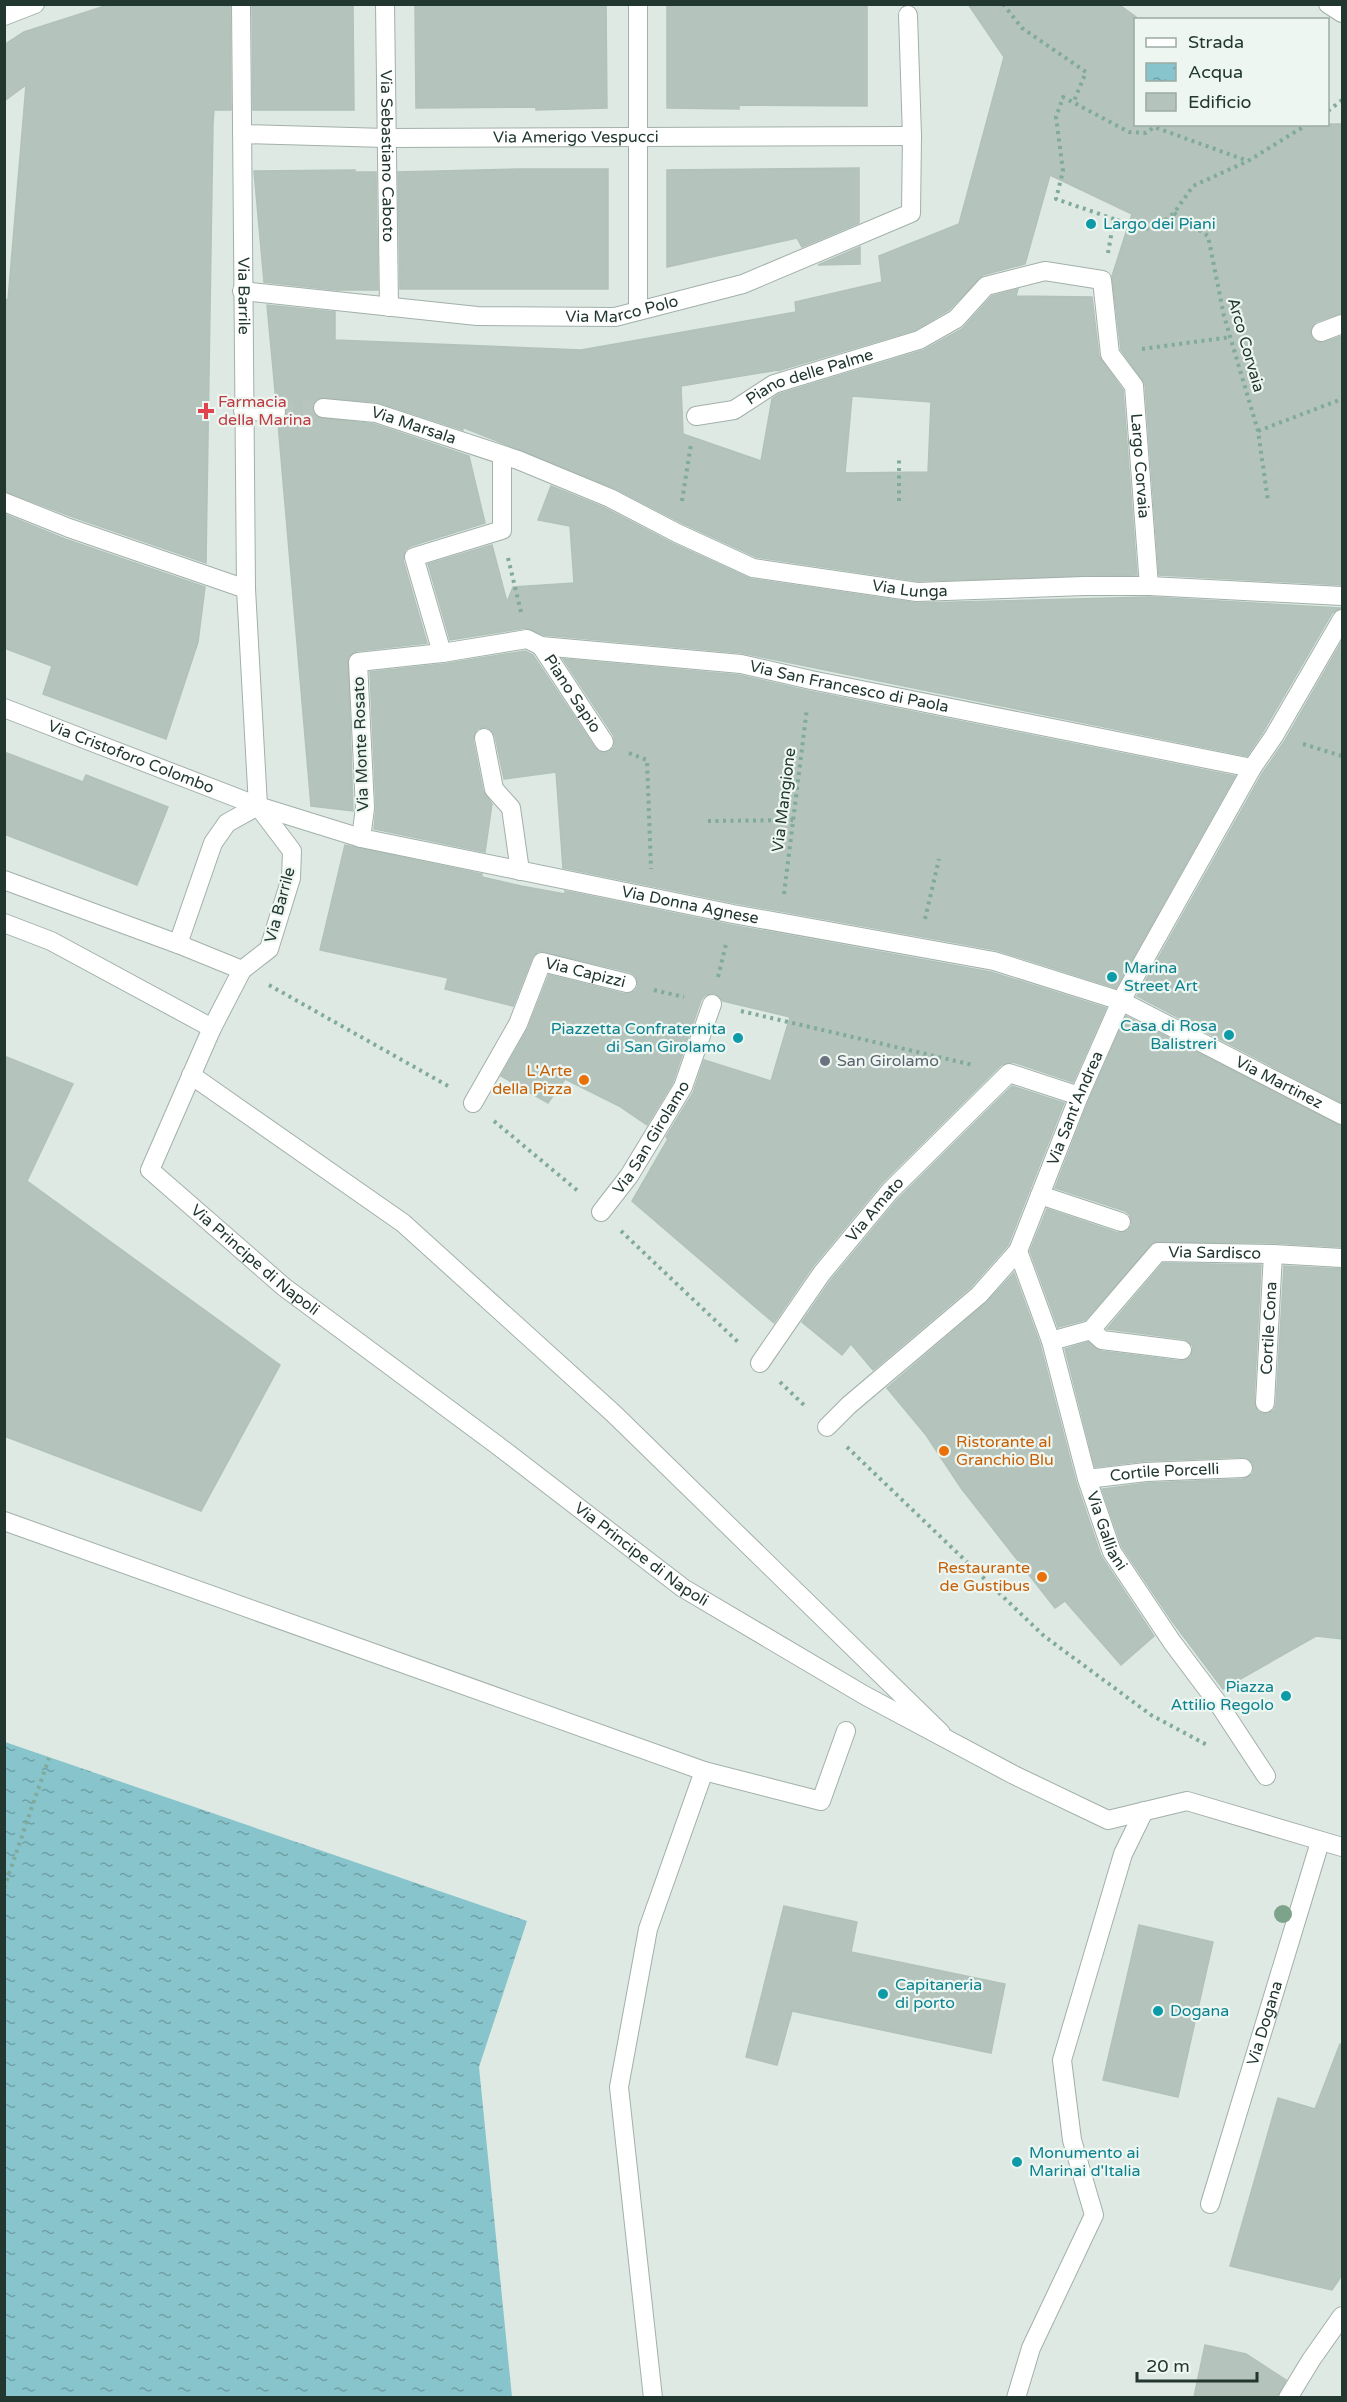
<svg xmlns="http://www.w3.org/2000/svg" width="1347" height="2402" font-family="'Varela Round',sans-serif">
  <defs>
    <pattern id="water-ripples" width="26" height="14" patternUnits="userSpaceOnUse" patternTransform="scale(1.5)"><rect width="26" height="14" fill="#88c4cb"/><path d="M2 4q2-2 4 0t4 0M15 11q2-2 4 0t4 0" fill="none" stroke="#6fa0a5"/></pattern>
  </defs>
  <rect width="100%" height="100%" fill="#dee9e3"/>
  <polygon fill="url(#water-ripples)" points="5,1742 527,1921 479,2067 512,2397 5,2397"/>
  <g fill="#b4c3bc" stroke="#b1c2ba" stroke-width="1.5" fill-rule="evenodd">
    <polygon points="111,4 230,4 231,110 214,110 213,123 206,563 73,517 4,491 4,299 8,300 26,85 4,101 4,45 24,32"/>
    <polygon points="252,4 353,4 354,110 253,110"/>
    <polygon points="415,4 606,4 607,108 536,110 536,107 416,108"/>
    <polygon points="667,4 867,4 867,106 739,105 739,109 667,108"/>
    <path d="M968 4H1118L1136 17V124H1342V313L1316 322 1310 331 1313 340 1320 343 1342 336V585L1159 575 1145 385 1121 350 1112 276 1132 214 1050 175 1025 264 983 275 949 310 915 330 777 371 778 370 681 386 683 434 761 461 772 399 779 394 924 350 962 329 992 296 1018 289 1016 296 1092 297 1099 356 1123 390 1137 575 918 581 756 557 682 523 614 488 462 427 463 430 377 402 319 398 312 406 313 413 317 417 374 424 469 456 485 523 411 546 405 550 403 560 427 643 357 651 348 657 353 811 311 806 278 423 285 418 287 412 282 403 276 401 267 305 335 312V340L581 350 796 312 795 302 882 282 879 256 959 224 1004 57ZM852 396 931 402 928 472 845 473Z"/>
    <polygon points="859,168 859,223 802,247 797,238 667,267 667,170"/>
    <polygon points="520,169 608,169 608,289 400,289 398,172"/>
    <polygon points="355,170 355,172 376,172 378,290 336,290 264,282 254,171"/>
    <polygon points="860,247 860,264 818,265"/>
    <polygon points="551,486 605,508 672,543 751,579 917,603 1149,597 1342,608 1332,613 1264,730 1247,756 742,653 544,635 526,628 450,640 428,564 492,545 507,602 513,587 574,583 570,526 538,520"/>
    <polygon points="4,514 65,539 205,587 198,642 166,739 43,694 52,666 4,648"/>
    <polygon points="1342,641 1342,1103 1137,996 1262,774 1284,742"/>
    <polygon points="525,651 533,655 595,748 604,753 614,748 614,736 563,659 739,675 809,691 1235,776 1116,988 996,950 735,903 563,868 556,772 504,779 495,736 487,727 477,729 473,740 483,791 492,804 485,852 374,829 376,808 370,672 443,664"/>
    <polygon points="4,752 83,782 86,775 168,807 137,885 4,834"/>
    <polygon points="345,845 482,874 482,877 521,886 565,894 565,891 731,925 991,972 1106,1008 1073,1082 1013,1062 1001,1065 881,1184 813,1266 774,1323 632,1201 668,1139 666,1137 693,1093 704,1060 771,1081 790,1017 723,1001 715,993 705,995 701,1000 673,1082 647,1125 619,1106 565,1079 548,1103 501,1076 528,1028 549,975 625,994 635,991 638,986 635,975 630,972 539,951 532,958 513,1006 445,989 448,978 320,950"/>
    <polygon points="1126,1016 1342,1126 1342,1247 1273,1243 1154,1242 1085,1320 1058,1327 1030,1251 1047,1209 1118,1233 1128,1231 1132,1225 1130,1215 1125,1211 1055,1188 1089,1100"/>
    <polygon points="4,1056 73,1084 27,1181 280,1365 201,1511 4,1436"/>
    <polygon points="1012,1086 1064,1103 1008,1245 971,1287 873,1370 851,1344 842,1355 802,1322 831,1280 898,1199"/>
    <polygon points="1163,1263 1261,1265 1254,1402 1258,1412 1265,1414 1274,1410 1276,1404 1284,1266 1342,1269 1342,1639 1316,1636 1223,1689 1172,1621 1122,1547 1102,1489 1147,1483 1243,1479 1253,1474 1253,1463 1243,1457 1145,1461 1095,1467 1065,1349 1088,1342 1101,1351 1181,1361 1191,1357 1193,1346 1184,1339 1107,1329"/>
    <polygon points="1014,1273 1040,1344 1076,1482 1101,1556 1154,1636 1121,1665 1065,1601 1055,1608 961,1488 926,1435 887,1388 986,1303"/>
    <polygon points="784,1906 857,1922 851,1952 1005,1984 991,2053 792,2011 777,2065 746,2057"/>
    <polygon points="1139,1925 1213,1942 1178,2097 1103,2080"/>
    <polygon points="1340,2044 1342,2045 1342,2275 1332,2290 1230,2266 1278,2098 1315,2109"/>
    <polygon points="1205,2345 1246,2354 1286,2380 1277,2397 1194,2397"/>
  </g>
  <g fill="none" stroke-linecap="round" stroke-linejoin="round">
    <polyline stroke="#b8c5bf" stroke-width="18" stroke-dasharray="18 9" stroke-linecap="butt" points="276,412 323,408"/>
    <g stroke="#a2b0aa" stroke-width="20">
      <g id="lane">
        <polyline points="1328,4 1342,13"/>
        <polyline points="1321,332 1342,324"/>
        <path id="s1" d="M541 646 604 742"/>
        <polyline points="484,738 494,789 511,808 520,871"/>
        <polyline points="191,1075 403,1223 613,1413 941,1733"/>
        <path id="s2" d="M473 1103 518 1024 542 962 627 983"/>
        <polyline points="1040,1195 1121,1222"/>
        <polyline points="1091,1330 1102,1340 1182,1350"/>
        <path id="s3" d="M1265 1403 1273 1254"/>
        <path id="s4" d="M1087 1479 1146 1472 1243 1468"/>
        <polyline points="4,1521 704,1771 821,1801 846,1731"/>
        <polyline points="653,2398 619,2087 648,1929 704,1771"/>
        <polyline points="1016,2398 1031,2348 1094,2215 1072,2140 1062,2060 1123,1854 1144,1811"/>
        <polyline points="1288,2398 1311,2360 1342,2316"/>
      </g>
    </g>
    <g stroke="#a2b0aa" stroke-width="20">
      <g id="street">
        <path id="s5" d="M241 4 246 589 258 806 292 851 291 878 269 949 242 970 212 1028 150 1170 284 1287 497 1445 683 1588 864 1695 1014 1775 1108 1820 1187 1801 1342 1847"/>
        <path id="s6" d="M385 4 389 307"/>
        <polyline points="638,4 638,311"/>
        <polyline points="4,16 35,4"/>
        <path id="s7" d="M242 134 386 138 912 136"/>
        <path id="s8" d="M242 291 477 316 615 317 743 284 911 213 912 136 908 15"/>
        <path id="s9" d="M323 408 376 413 518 460 610 498 677 533 753 568 917 592 1084 586H1149L1342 596"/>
        <polyline points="243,411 276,412"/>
        <path id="s10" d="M696 416 734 410 774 384 919 340 956 319 986 286 1045 271 1102 280 1110 354 1134 386 1149 586"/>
        <polyline points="4,502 69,528 246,589"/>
        <polyline points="442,653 414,557 502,530 502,456"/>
        <path id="s11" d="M4 708 258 806 361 838 733 914 994 961 1121 1001 1342 1115"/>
        <path id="s12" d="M361 838 365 808 358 662 442 653 527 639 541 646 741 664 811 680 1252 768"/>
        <polyline points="4,880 178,944 242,970"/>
        <polyline points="4,923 51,941 212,1028"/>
        <polyline points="178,944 213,843 227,823 258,806"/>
        <path id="s13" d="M601 1212 629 1176 683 1087 712 1004"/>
        <path id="s14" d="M1018 1251 1051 1341 1087 1479 1112 1552 1172 1642 1220 1706 1266 1776"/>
        <path id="s15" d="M1051 1341 1091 1330 1158 1252 1273 1254 1342 1258"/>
        <path id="s16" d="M760 1363 822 1273 890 1191 1009 1073 1079 1096"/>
        <path id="s17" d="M827 1427 849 1405 979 1295 1018 1251 1079 1096 1121 1001 1252 768 1274 736 1342 619"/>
        <path id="s18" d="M1210 2204 1320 1842"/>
      </g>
    </g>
    <g stroke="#80aa9b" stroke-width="4" stroke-dasharray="3 4.5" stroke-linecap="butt">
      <polyline points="1003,4 1022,28 1086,72 1074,101"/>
      <polyline points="1328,111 1342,100"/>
      <polyline points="1174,213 1208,236 1224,316 1258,431 1268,501"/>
      <polyline points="1114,219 1056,199 1063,171 1056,117 1063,97 1129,132 1146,133 1154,127 1248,161"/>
      <polyline points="1108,253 1114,219 1143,229 1155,228 1174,213 1193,186 1248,161 1308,124"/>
      <polyline points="1142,349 1231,337"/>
      <polyline points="1258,431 1342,399"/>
      <polyline points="682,501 691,444"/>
      <polyline points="899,501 899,457"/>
      <polyline points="508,558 521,612"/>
      <polyline points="1303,744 1342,756"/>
      <polyline points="629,753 647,760 651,869"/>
      <polyline points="708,821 793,820"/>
      <polyline points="784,894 807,708"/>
      <polyline points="925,919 939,859"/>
      <polyline points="718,977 726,944"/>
      <polyline points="269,985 448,1086"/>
      <polyline points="654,990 684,997"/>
      <polyline points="741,1011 973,1065"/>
      <polyline points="494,1121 578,1191"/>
      <polyline points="621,1231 738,1342"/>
      <polyline points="780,1382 805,1406"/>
      <polyline points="847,1447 1044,1636 1151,1715 1209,1746"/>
      <polyline points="4,1888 49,1758"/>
    </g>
    <use href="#lane" stroke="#fff" stroke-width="18"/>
    <use href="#street" stroke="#fff" stroke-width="18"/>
  </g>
  <circle fill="#7da48a" cx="1283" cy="1914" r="9"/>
  <g fill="#0f9aa8" stroke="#eef6f1" stroke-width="2">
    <circle cx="1091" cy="224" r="6"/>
    <circle cx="1112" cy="977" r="6"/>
    <circle cx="1229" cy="1035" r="6"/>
    <circle cx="738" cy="1038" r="6"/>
    <circle cx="1286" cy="1696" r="6"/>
    <circle cx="883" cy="1994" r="6"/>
    <circle cx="1158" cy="2011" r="6"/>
    <circle cx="1017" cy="2162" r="6"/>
  </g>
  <path fill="#e0444e" stroke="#eef6f1" stroke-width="2" d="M203 402h6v6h6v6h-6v6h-6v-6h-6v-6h6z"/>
  <circle fill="#6b7280" stroke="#eef6f1" stroke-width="2" cx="825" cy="1061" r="6"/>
  <g fill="#e8710a" stroke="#eef6f1" stroke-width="2">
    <circle cx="584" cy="1080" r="6"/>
    <circle cx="944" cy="1451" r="6"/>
    <circle cx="1042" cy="1577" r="6"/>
  </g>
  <g text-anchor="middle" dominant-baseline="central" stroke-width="4.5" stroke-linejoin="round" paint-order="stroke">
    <g font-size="16" fill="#213730" stroke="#eef6f1">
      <text stroke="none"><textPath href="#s7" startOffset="334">Via Amerigo Vespucci</textPath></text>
      <text stroke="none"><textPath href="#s6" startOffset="152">Via Sebastiano Caboto</textPath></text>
      <text stroke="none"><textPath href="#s5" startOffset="292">Via Barrile</textPath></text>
      <text stroke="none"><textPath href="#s8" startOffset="382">Via Marco Polo</textPath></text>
      <text transform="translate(1246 345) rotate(74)">Arco Corvaia</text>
      <text stroke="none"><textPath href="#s10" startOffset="122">Piano delle Palme</textPath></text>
      <text stroke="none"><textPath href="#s9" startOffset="93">Via Marsala</textPath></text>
      <text stroke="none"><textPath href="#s10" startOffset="638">Largo Corvaia</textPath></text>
      <text stroke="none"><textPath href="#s9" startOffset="620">Via Lunga</textPath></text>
      <text stroke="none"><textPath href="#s12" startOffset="674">Via San Francesco di Paola</textPath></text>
      <text stroke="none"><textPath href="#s1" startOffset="57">Piano Sapio</textPath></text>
      <text transform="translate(361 744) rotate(-92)">Via Monte Rosato</text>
      <text stroke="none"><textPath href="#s11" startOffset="136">Via Cristoforo Colombo</textPath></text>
      <text transform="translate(784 800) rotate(-83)">Via Mangione</text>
      <text transform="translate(280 905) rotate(-75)">Via Barrile</text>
      <text stroke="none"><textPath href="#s11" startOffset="716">Via Donna Agnese</textPath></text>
      <text stroke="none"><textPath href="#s2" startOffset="202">Via Capizzi</textPath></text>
      <text stroke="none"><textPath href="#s11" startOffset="1336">Via Martinez</textPath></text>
      <text stroke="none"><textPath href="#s17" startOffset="414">Via Sant'Andrea</textPath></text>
      <text stroke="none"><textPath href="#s13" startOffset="90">Via San Girolamo</textPath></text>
      <text stroke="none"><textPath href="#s16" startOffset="192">Via Amato</textPath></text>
      <text stroke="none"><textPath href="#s15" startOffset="201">Via Sardisco</textPath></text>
      <text stroke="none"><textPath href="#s5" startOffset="1353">Via Principe di Napoli</textPath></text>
      <text stroke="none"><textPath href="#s3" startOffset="75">Cortile Cona</textPath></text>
      <text stroke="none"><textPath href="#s4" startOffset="78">Cortile Porcelli</textPath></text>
      <text stroke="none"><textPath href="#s14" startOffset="294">Via Galliani</textPath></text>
      <text stroke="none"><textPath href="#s5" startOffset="1839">Via Principe di Napoli</textPath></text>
      <text stroke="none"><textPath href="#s18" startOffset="189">Via Dogana</textPath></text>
    </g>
    <g font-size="16" fill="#0d838f" stroke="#eef6f1" text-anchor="start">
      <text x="1103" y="224">Largo dei Piani</text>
      <text x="1124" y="968">Marina<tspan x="1124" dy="18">Street Art</tspan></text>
      <text x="1217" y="1026" text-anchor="end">Casa di Rosa<tspan x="1217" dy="18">Balistreri</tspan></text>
      <text x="726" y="1029" text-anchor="end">Piazzetta Confraternita<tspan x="726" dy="18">di San Girolamo</tspan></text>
      <text x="1274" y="1687" text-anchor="end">Piazza<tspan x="1274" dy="18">Attilio Regolo</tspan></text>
      <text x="895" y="1985">Capitaneria<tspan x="895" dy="18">di porto</tspan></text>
      <text x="1170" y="2011">Dogana</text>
      <text x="1029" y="2153">Monumento ai<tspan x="1029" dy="18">Marinai d'Italia</tspan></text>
    </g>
    <g font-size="16" fill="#be3a42" stroke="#eef6f1" text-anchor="start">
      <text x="218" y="402">Farmacia<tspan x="218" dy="18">della Marina</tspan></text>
    </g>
    <g font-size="16" fill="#5b616d" stroke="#eef6f1" text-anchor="start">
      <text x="837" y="1061">San Girolamo</text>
    </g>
    <g font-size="16" fill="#c56008" stroke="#eef6f1" text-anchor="end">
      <text x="572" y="1071">L'Arte<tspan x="572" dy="18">della Pizza</tspan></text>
      <text x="956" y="1442" text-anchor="start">Ristorante al<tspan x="956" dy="18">Granchio Blu</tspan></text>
      <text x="1030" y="1568">Restaurante<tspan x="1030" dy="18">de Gustibus</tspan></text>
    </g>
  </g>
  <rect width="1347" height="2402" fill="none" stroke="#213730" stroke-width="12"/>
  <rect x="1134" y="18" width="195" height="108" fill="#eef6f1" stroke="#9caaa4" stroke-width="1.5"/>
  <rect x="1146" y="38" width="30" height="9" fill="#ffffff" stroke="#9caaa4" stroke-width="1.5"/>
  <text x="1188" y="48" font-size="18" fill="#213730">Strada</text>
  <rect x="1146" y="63" width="30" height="18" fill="url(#water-ripples)" stroke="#9caaa4" stroke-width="1.5"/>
  <text x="1188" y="78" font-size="18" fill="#213730">Acqua</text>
  <rect x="1146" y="93" width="30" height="18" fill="#b4c3bc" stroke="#9caaa4" stroke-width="1.5"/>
  <text x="1188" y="108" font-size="18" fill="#213730">Edificio</text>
  <path d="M1137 2372v9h120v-9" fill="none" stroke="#213730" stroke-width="3"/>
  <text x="1146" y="2372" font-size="18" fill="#213730" stroke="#eef6f1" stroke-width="4.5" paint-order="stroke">20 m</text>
</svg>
